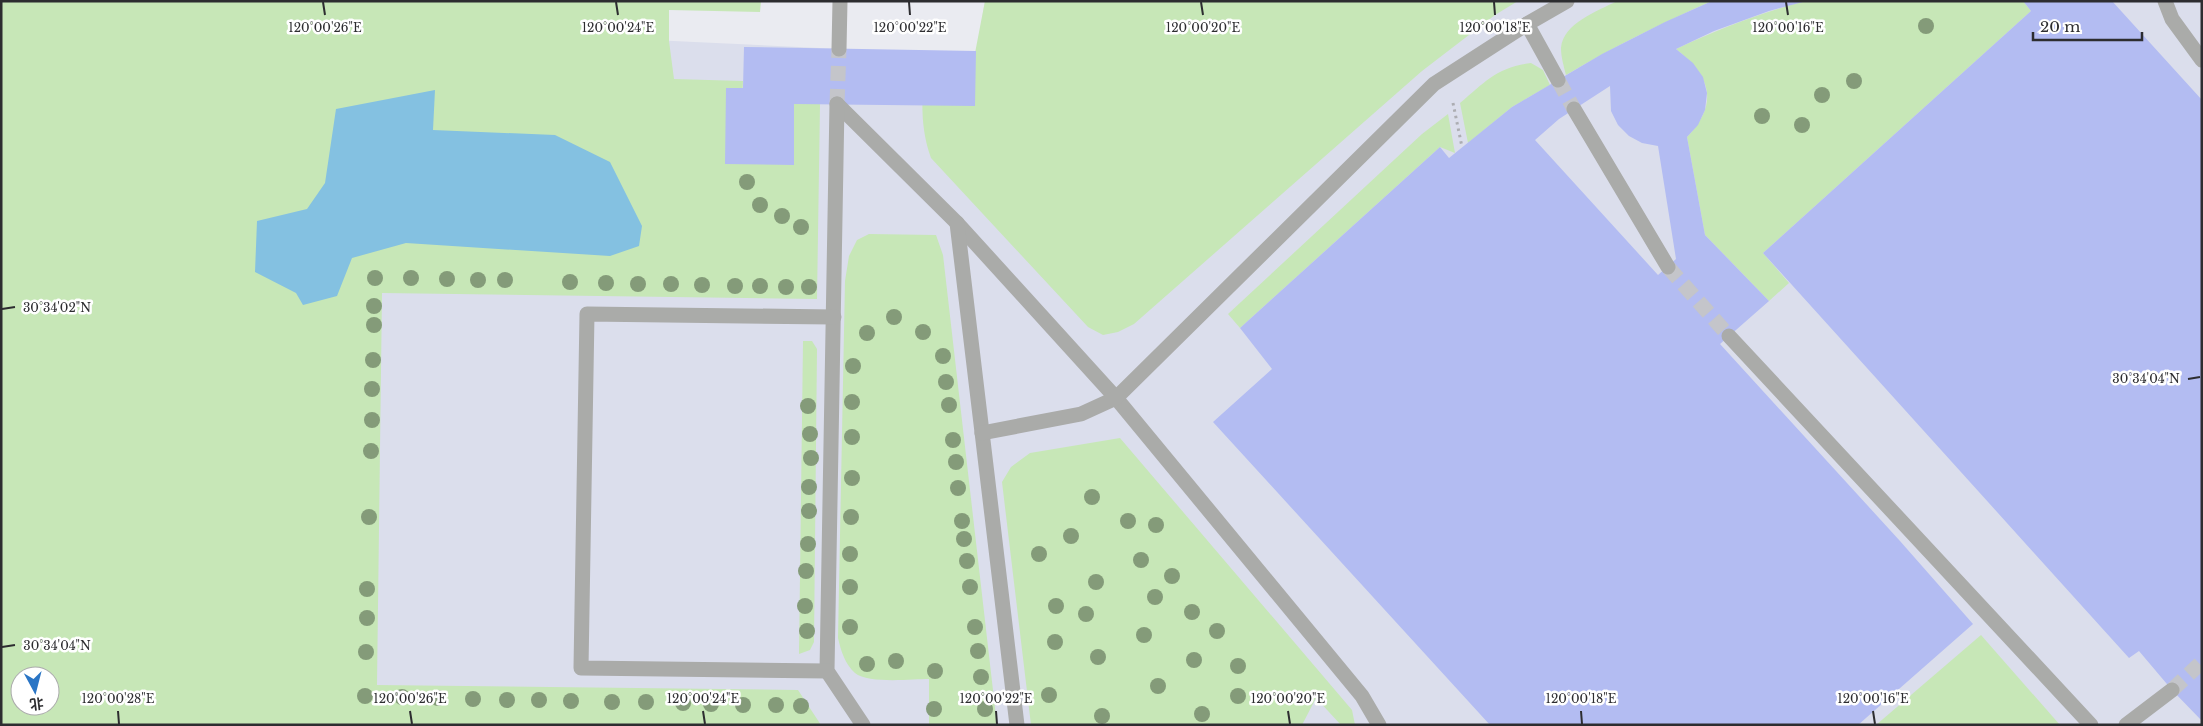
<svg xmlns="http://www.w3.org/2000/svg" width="2203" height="726" font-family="'Libre Baskerville','Noto Sans SC',serif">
  <rect width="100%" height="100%" fill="#eaebf1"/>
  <path fill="#dbdeec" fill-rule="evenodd" d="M985 1H2202V725H1V9L925 53H976ZM20 676H50V706H20Z"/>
  <g fill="#c7e7b7" fill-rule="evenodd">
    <path d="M1 1H761L760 12 669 10V41L674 79 743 81 742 102 820 104 817 299 382 293 377 685 798 690 821 725H1ZM20 676H50V706H20Z"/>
    <path d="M985 1H1518L1495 15 1422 71 1134 324 1118 332 1103 335 1088 327 931 158C918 122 923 91 925 53H975Z"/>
    <path d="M1617 1H1712C1662 23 1613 47 1566 75 1564 67 1561 57 1561 48 1563 23 1598 11 1617 1Z"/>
    <path d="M1805 1H2023L2031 11 1763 253 1789 283 1769 301 1705 235 1687 137C1720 102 1710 76 1676 49 1718 29 1760 13 1805 1Z"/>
    <path d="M1531 63 1543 70 1550 85 1512 107 1468 143 1460 103C1485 82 1497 67 1531 63Z"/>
    <polygon points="1448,114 1455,153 1440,147 1240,328 1228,314 1422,134"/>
    <path d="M869 234 936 235 943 255 997 725H929V679C912 679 868 684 855 673 845 664 841 651 838 638L845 281 849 256 857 240Z"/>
    <polygon points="803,341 812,341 817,349 814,642 810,650 799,654"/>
    <polygon points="1120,438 1352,710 1355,725 1341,725 1316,698 1302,725 1031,725 1002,482 1011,467 1030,453"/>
    <polygon points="1981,635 2060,725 1876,725"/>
  </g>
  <polygon fill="#84c1e1" points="435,90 433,130 555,135 610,162 642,226 639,246 610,256 406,243 352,258 337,296 303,305 296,293 255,272 257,221 307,209 325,183 336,109"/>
  <g fill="#b3bcf2" fill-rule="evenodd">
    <path d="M1712 1 1803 2 1769 11 1714 31 1676 49 1693 63 1703 77 1707 93 1705 110 1698 125 1687 137 1705 235 1769 301 1720 344 1900 541 1973 624 1858 725H1490L1213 422 1272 369 1240 328 1440 147 1449 158 1512 107 1602 54 1665 22ZM1610 86 1611 111 1618 125 1629 136 1642 143 1658 146 1676 259 1658 275 1535 140 1559 119Z"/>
    <polygon points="2023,1 2112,1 2202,100 2202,721 2172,690 2139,651 2129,658 1763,253 2031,11"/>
    <polygon points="744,47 976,51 975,106 794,104 794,165 725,164 726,88 743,88"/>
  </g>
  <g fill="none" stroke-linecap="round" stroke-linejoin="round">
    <g stroke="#c4c5ca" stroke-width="15" stroke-dasharray="15 8" stroke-linecap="butt">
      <polyline points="1558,80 1574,109"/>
      <polyline points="837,104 839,49"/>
      <polyline points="1668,267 1729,336"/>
      <polyline points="2172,690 2202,662"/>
    </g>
    <polyline stroke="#acadb2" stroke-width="3" stroke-dasharray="2.5 4" stroke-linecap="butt" points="1453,103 1462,147"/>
    <g stroke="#aaaba9" stroke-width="15">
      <polyline points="2165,1 2172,19 2202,60"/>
      <polyline points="1527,24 1558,80"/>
      <polyline points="839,49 840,1"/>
      <polyline points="837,104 957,223 1116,398 1362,696 1379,725"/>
      <polyline points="837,104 827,671 863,725"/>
      <polyline points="1574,109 1668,267"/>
      <polyline points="957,223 1017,725"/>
      <polyline points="1729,336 2091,725"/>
      <polyline points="982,433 1081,414 1116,398 1434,84 1527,24 1567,1"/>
      <polyline points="827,671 581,668 587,314 834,317"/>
      <polyline points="2126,725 2172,690"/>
    </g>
  </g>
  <g fill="#849b79">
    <circle cx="1926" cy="26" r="8"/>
    <circle cx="1854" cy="81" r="8"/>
    <circle cx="1822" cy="95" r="8"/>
    <circle cx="1762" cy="116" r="8"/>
    <circle cx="1802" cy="125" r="8"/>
    <circle cx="747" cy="182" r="8"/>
    <circle cx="760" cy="205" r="8"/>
    <circle cx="782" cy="216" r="8"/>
    <circle cx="801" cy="227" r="8"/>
    <circle cx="375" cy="278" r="8"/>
    <circle cx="411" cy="278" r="8"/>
    <circle cx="447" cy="279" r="8"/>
    <circle cx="478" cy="280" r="8"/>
    <circle cx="505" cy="280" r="8"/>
    <circle cx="570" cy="282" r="8"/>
    <circle cx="606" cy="283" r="8"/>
    <circle cx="638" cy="284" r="8"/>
    <circle cx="671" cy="284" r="8"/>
    <circle cx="702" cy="285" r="8"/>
    <circle cx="735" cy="286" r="8"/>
    <circle cx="760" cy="286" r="8"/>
    <circle cx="786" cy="287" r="8"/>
    <circle cx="809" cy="287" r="8"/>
    <circle cx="374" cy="306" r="8"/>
    <circle cx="894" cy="317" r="8"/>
    <circle cx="374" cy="325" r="8"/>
    <circle cx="923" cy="332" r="8"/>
    <circle cx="867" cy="333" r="8"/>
    <circle cx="943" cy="356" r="8"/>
    <circle cx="373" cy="360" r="8"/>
    <circle cx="853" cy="366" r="8"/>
    <circle cx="946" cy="382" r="8"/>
    <circle cx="372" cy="389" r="8"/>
    <circle cx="852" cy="402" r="8"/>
    <circle cx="949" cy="405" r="8"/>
    <circle cx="808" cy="406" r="8"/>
    <circle cx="372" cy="420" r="8"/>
    <circle cx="810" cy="434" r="8"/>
    <circle cx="852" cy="437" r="8"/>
    <circle cx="953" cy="440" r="8"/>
    <circle cx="371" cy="451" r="8"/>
    <circle cx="811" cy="458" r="8"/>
    <circle cx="956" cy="462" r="8"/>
    <circle cx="852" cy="478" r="8"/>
    <circle cx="809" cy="487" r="8"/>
    <circle cx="958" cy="488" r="8"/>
    <circle cx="1092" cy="497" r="8"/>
    <circle cx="809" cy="511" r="8"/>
    <circle cx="369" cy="517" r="8"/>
    <circle cx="851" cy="517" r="8"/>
    <circle cx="962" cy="521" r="8"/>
    <circle cx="1128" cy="521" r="8"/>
    <circle cx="1156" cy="525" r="8"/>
    <circle cx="1071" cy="536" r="8"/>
    <circle cx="964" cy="539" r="8"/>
    <circle cx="808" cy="544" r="8"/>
    <circle cx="850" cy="554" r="8"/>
    <circle cx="1039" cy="554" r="8"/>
    <circle cx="1141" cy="560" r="8"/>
    <circle cx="967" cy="561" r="8"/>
    <circle cx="806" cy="571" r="8"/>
    <circle cx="1172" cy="576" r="8"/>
    <circle cx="1096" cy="582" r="8"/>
    <circle cx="850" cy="587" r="8"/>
    <circle cx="970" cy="587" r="8"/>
    <circle cx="367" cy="589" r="8"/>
    <circle cx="1155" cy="597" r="8"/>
    <circle cx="805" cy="606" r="8"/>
    <circle cx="1056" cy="606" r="8"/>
    <circle cx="1192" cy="612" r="8"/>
    <circle cx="1086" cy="614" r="8"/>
    <circle cx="367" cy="618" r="8"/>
    <circle cx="850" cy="627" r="8"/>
    <circle cx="975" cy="627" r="8"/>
    <circle cx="807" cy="631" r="8"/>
    <circle cx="1217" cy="631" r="8"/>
    <circle cx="1144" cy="635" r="8"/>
    <circle cx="1055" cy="642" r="8"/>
    <circle cx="978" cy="651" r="8"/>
    <circle cx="366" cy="652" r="8"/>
    <circle cx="1098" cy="657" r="8"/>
    <circle cx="1194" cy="660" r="8"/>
    <circle cx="896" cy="661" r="8"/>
    <circle cx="867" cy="664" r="8"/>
    <circle cx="1238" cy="666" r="8"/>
    <circle cx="935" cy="671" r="8"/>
    <circle cx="981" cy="677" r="8"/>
    <circle cx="1158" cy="686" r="8"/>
    <circle cx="1049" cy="695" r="8"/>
    <circle cx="365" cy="696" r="8"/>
    <circle cx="1238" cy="696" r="8"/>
    <circle cx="402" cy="697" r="8"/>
    <circle cx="438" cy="698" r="8"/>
    <circle cx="473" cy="699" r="8"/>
    <circle cx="507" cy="700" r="8"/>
    <circle cx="539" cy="700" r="8"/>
    <circle cx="571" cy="701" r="8"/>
    <circle cx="612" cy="702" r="8"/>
    <circle cx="646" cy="702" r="8"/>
    <circle cx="683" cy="703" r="8"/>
    <circle cx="711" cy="704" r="8"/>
    <circle cx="743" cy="705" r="8"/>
    <circle cx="776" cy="705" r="8"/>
    <circle cx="801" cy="706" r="8"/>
    <circle cx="934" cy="709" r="8"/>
    <circle cx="985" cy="709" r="8"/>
    <circle cx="1202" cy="714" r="8"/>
    <circle cx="1102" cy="716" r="8"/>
  </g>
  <path fill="none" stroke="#2d2d30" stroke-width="2" d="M323 2 325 15M616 2 618 15M909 2 910 15M1201 2 1203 15M1494 2 1495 15M1786 2 1788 15M2 309 15 307M2188 379 2200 377M2 647 15 645M118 711 119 724M410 711 412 724M703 711 705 724M996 711 997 724M1288 711 1290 724M1581 711 1582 724M1873 711 1875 724"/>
  <g font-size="12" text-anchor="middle" fill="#2d2d30" stroke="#fff" stroke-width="5" stroke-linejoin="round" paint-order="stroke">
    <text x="325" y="32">120°00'26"E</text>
    <text x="618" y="32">120°00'24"E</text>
    <text x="910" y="32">120°00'22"E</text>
    <text x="1203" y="32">120°00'20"E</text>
    <text x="1495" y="32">120°00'18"E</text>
    <text x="1788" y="32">120°00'16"E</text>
    <text x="57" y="312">30°34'02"N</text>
    <text x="2146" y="383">30°34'04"N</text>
    <text x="57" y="650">30°34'04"N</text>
    <text x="118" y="703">120°00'28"E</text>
    <text x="410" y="703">120°00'26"E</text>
    <text x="703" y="703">120°00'24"E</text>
    <text x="996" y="703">120°00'22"E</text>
    <text x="1288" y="703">120°00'20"E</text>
    <text x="1581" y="703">120°00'18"E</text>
    <text x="1873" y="703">120°00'16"E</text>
  </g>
  <rect width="2203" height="726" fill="none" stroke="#2d2d30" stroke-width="5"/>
  <g transform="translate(35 691) rotate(173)"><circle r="24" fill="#ffffff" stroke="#ababac"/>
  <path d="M0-4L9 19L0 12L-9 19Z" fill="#2a75c5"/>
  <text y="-8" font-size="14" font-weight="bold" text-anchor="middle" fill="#2d2d30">北</text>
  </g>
  <path d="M2033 32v8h109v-8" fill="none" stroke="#2d2d30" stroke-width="2.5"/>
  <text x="2040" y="32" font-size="15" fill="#2d2d30" stroke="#ffffff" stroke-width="4" paint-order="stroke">20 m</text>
</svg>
